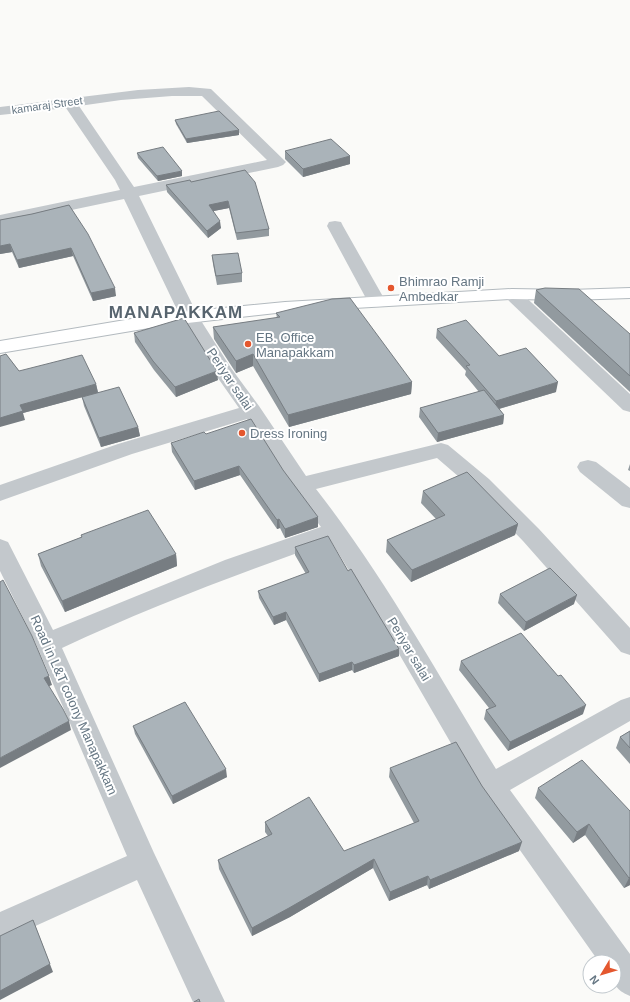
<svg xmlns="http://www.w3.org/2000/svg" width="630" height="1002" font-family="Helvetica,sans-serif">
  <rect width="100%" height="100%" fill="#fafaf8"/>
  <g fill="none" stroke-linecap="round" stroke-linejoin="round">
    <g stroke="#b3babf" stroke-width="2">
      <polygon id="secondary" points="630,288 630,298 570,300 512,299 285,312 161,326 0,353 0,341 161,314 285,302 512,289 570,290"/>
    </g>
    <g fill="#c3c8cc" fill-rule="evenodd">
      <path d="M189 87 211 89 286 162 283 165 278 167 139 196 198 316 231 368 259 406 306 476 441 443 448 445 489 479 539 529 630 628V655L621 652 523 541 473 489 437 458 316 489C384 576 438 675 496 769L621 700 630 697V721L510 790 630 954V996C611 988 614 981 614 962H599L481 795 391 640 331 541C240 573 149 607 62 648L154 853 225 1002H193L137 880 0 942V912L127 856 36 644 0 571V539L8 542 53 630 225 560 321 527 293 490 247 419 132 454 0 501V485L118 444 239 408 213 371 180 316 124 199 0 225V215L120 190 115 180 66 108 0 115V107L138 90ZM172 96H202L267 160 134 187 79 106 121 100Z"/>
      <polygon points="335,221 341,222 343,226 386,302 383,306 377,307 371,306 368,302 327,226 329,222"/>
      <polygon points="512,289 518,290 630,394 630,412 623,410 506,298 503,294 506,290"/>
      <polygon points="588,460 596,462 630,488 630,508 622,506 580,472 577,467 580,462"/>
    </g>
    <use href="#secondary" fill="#fff" fill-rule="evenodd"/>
  </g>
  <g fill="#929a9f">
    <polygon points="175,120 239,135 187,143 176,124"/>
    <polygon points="285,151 350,156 350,164 303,177 285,159"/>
    <polygon points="137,153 182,176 158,181 138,158"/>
    <polygon points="245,170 269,229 269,236 237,240 229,208 213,211 221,228 208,238 167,192 166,185 191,182"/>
    <polygon points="69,205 116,296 93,301 73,256 19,268 12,252 0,254 0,220 32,214"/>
    <polygon points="212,255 242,273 242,282 217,285 213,264"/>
    <polygon points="536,290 630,334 630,392 534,303"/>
    <polygon points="276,313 412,382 411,394 289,427 253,366 236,373 214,339 213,327 277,318"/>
    <polygon points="437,329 499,356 556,392 499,409 504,415 503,424 437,442 419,417 420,408 479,392 465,375 466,371 436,338"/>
    <polygon points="134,333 218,380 176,397 154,370 135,342"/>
    <polygon points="6,354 19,371 96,384 98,392 138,427 140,436 101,447 84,406 82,397 23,413 25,420"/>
    <polygon points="206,434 318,527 285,538 280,528 277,529 240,475 195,490 172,452 171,443"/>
    <polygon points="630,464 630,471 628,470"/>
    <polygon points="423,491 518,524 515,535 411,582 386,552 387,540 436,519 421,503"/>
    <polygon points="81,535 176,554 177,566 65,612 41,566 38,554 82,537"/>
    <polygon points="295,547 399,656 354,673 352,670 319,682 286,620 274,625 259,598 258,591 306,574 295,555"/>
    <polygon points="500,594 574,604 524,631 498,603"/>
    <polygon points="461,661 583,714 508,751 484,719 486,710 489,708 459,670"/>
    <polygon points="133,726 227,777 173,804 135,734"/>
    <polygon points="630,731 630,764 616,748 620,737"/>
    <polygon points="390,768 519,851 429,889 427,885 389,901 373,868 290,917 252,936 219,869 218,860 268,836 265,832 265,822 344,851 414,823 389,777"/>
    <polygon points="538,788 630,811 630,885 624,888 585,835 573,843 535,798"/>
  </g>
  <g fill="#777d82">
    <polygon points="239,130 239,135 187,143 186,139"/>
    <polygon points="350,156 350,164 303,177 303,169"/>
    <polygon points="182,171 182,176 158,181 157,176"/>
    <polygon points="228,201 229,208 209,212 209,205"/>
    <polygon points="220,221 221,228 208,238 207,231"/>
    <polygon points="10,244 12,252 0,254 0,246"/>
    <polygon points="71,248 73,256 19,268 17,260"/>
    <polygon points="115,288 116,296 93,301 91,293"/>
    <polygon points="253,354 253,366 236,373 236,361"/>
    <polygon points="217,371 218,380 176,397 175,387"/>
    <polygon points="412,382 411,394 289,427 288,415"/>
    <polygon points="558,382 556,392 495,410 496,401"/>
    <polygon points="96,384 98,393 23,413 25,420 0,427 0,418 20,405"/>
    <polygon points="504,415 503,424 437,442 438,433"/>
    <polygon points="138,427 140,436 101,447 99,438"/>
    <polygon points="239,466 240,475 195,490 194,481"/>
    <polygon points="318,517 318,527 285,538 285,529"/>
    <polygon points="279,519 280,528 277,529 277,520"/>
    <polygon points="518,524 515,535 411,582 412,570"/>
    <polygon points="176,554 177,566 65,612 62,601"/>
    <polygon points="577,595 574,604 524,631 526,622"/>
    <polygon points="286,612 286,620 274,625 273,617"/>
    <polygon points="399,649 399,656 354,673 354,665"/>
    <polygon points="352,662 352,670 319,682 319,674"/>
    <polygon points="49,676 52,685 47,687 44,678"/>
    <polygon points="586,705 583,714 508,751 510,742"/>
    <polygon points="69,721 71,730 0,768 0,758"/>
    <polygon points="226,769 227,777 173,804 172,796"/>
    <polygon points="589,824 585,835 573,843 577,832"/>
    <polygon points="522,842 519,851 429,889 430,880"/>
    <polygon points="374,859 373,868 290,917 252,936 252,928"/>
    <polygon points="428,876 427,885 389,901 390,892"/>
    <polygon points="630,877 630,885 624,888 629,878"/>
    <polygon points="33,920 53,972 0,1000 0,991"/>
  </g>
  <g fill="#aab3b9" stroke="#777d82">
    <polygon points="219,111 239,130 186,139 175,120"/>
    <polygon points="331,139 350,156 303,169 285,151"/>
    <polygon points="163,147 182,171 157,176 137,153"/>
    <polygon points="245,170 255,182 269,229 236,233 228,201 209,205 220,221 207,231 166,185 190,180 191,182"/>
    <polygon points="69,205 88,234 115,288 91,293 71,248 17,260 10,244 0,246 0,220 32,214"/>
    <polygon points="238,253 242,273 216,276 212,255"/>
    <polygon points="545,288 579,289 630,334 630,376 536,290"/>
    <polygon points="350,298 412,382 288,415 253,354 236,361 213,327 280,317 276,313 332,299"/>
    <polygon points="184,318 217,371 175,387 153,361 134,333"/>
    <polygon points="466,320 499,356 526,348 558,382 496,401 466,366 470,365 437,329"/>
    <polygon points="6,354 19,371 82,355 96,384 20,405 23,411 0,418 0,356"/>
    <polygon points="119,387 138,427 99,438 82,397"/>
    <polygon points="484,390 504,415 438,433 420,408"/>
    <polygon points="251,419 283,470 318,517 285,529 279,519 277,520 239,466 194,481 171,443 204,432 206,434"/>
    <polygon points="467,472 518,524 412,570 387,540 445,515 423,491"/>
    <polygon points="148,510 176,554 62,601 38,554 82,537 81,535"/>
    <polygon points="328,536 348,571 351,569 399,649 354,665 352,662 319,674 286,612 273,617 258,591 309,572 295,547"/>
    <polygon points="550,568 577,595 526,622 500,594"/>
    <polygon points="3,580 32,636 49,676 44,678 63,709 69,721 0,758 0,582"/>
    <polygon points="521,633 558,676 561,675 586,705 510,742 486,710 496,706 461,661"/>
    <polygon points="185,702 226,769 172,796 133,726"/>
    <polygon points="630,731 630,748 620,737"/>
    <polygon points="456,742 482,786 522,842 430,880 428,876 390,892 374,859 289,908 252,928 218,860 272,834 265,822 309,797 344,851 419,821 390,768"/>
    <polygon points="582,760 630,811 630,877 629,878 589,824 577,832 538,788"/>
    <polygon points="33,920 50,964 0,991 0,936"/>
    <polygon points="199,999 200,1002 194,1002"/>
  </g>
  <g fill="#e4572e" stroke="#fff" stroke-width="1.5">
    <circle cx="391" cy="288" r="4"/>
    <circle cx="248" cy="344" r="4"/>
    <circle cx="242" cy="433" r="4"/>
  </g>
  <g text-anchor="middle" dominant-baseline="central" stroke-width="4" stroke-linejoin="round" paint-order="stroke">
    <g font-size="11" fill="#657683" stroke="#fff">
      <text transform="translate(47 105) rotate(-8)">kamaraj Street</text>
    </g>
    <g font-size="13" fill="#657683" stroke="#fff" text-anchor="start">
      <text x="399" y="281">Bhimrao Ramji<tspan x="399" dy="15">Ambedkar</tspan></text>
      <text x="256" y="337">EB. Office<tspan x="256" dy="15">Manapakkam</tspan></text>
      <text x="250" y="433">Dress Ironing</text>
    </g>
    <g font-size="13" fill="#657683" stroke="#fff">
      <text transform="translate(230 379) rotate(56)">Periyar salai</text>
      <text transform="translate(409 649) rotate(59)">Periyar salai</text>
      <text transform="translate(74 705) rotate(66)">Road in L&amp;T colony Manapakkam</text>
    </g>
    <g font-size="17" font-weight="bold" letter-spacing="1" fill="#57646e" stroke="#fff">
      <text x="176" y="312">MANAPAKKAM</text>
    </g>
  </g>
  <g transform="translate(602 974) rotate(232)"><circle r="19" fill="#ffffff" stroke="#c1c8cd"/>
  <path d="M0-3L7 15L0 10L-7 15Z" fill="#e4572e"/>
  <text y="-6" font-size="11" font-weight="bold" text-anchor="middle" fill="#657683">N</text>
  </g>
</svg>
